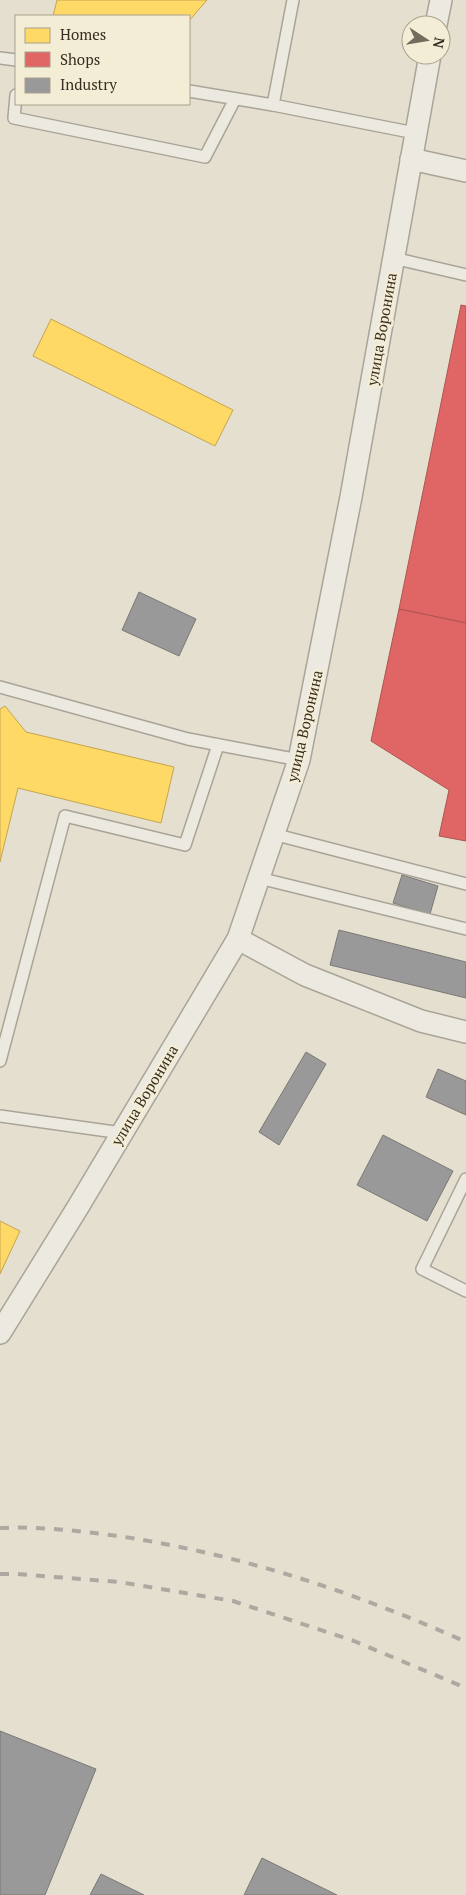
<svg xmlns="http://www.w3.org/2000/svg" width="466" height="1895" font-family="'PT Serif',serif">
  <rect width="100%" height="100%" fill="#e4dfcf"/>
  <g fill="#ffd966" stroke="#c3a551">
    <polygon points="57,0 207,0 189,21 189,16 53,16"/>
    <polygon points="51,319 233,410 215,446 33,356"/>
    <polygon points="5,706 26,732 174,767 161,823 18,788 0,862 0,709"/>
    <polygon points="0,1221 20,1231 0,1274"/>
  </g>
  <g fill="#e06666" stroke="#ae5551">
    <polygon points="461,305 466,306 466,623 399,609"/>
    <polygon points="399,609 466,623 466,841 439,836 449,790 371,741"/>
  </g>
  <g fill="#999" stroke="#7c7975">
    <polygon points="139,592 196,619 179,656 122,630"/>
    <polygon points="402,875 438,886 430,914 393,903"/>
    <polygon points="339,930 466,962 466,998 330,965"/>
    <polygon points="306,1052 326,1064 279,1145 259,1132"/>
    <polygon points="438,1069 466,1081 466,1115 426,1097"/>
    <polygon points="383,1135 453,1171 427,1221 357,1185"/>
    <polygon points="0,1731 96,1769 45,1895 0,1895"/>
    <polygon points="262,1858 337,1895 244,1895"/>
    <polygon points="101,1874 144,1895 90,1895"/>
  </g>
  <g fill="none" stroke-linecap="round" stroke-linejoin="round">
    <g stroke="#a9a497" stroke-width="14">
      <g id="lane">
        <polyline points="293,0 273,105 415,133"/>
        <polyline points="0,58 16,60"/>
        <polyline points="189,91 273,105"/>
        <polyline points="16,95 14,118 205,157 235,99"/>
        <polyline points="393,258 466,275"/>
        <polyline points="0,687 188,739 299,760"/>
        <polyline points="273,834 466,884"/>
        <polyline points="259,878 466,929"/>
        <polyline points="0,1061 65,816 185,845 218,745"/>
        <polyline points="0,1116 122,1133"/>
        <polyline points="466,1179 422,1269 466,1291"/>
      </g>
    </g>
    <g stroke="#a9a497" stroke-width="24">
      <g id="street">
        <polyline points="436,25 441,0"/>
        <polyline points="411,159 466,171"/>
        <polyline points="238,939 305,975 421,1021 466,1032"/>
        <polyline points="0,1333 78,1207 238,939 299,760 351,497 430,55"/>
      </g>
    </g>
    <use href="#lane" stroke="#ece9e0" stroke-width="11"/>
    <use href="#street" stroke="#ece9e0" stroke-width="21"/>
    <g stroke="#aca9a1" stroke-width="4" stroke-dasharray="9 9" stroke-linecap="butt">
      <path d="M0 1528C39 1526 79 1531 118 1536 239 1554 355 1592 466 1642"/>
      <polyline points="0,1574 17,1574 119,1582 233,1601 354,1641 466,1688"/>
    </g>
  </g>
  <g text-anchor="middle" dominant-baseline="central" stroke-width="5" stroke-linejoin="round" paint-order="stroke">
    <g font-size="15" fill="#382d20" stroke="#f4edd6">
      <text transform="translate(381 329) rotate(-80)">улица Воронина</text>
      <text transform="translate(304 726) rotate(-77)">улица Воронина</text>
      <text transform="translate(144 1095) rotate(-59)">улица Воронина</text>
    </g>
  </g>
  <rect x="15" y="15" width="175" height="90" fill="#f4edd6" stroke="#a9a08d"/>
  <rect x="25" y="28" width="25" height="15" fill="#ffd966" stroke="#a9a08d"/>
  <text x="60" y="40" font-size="15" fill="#382d20">Homes</text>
  <rect x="25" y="52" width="25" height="15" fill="#e06666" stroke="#a9a08d"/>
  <text x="60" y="65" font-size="15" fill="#382d20">Shops</text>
  <rect x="25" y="78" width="25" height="15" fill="#999999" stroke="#a9a08d"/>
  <text x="60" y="90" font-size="15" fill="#382d20">Industry</text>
  <g transform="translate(426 40) rotate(102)"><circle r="24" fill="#f4edd6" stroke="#a9a08d"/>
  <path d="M0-4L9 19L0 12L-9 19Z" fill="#746b5d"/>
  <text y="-8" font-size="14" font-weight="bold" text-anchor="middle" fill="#382d20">N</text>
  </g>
</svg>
